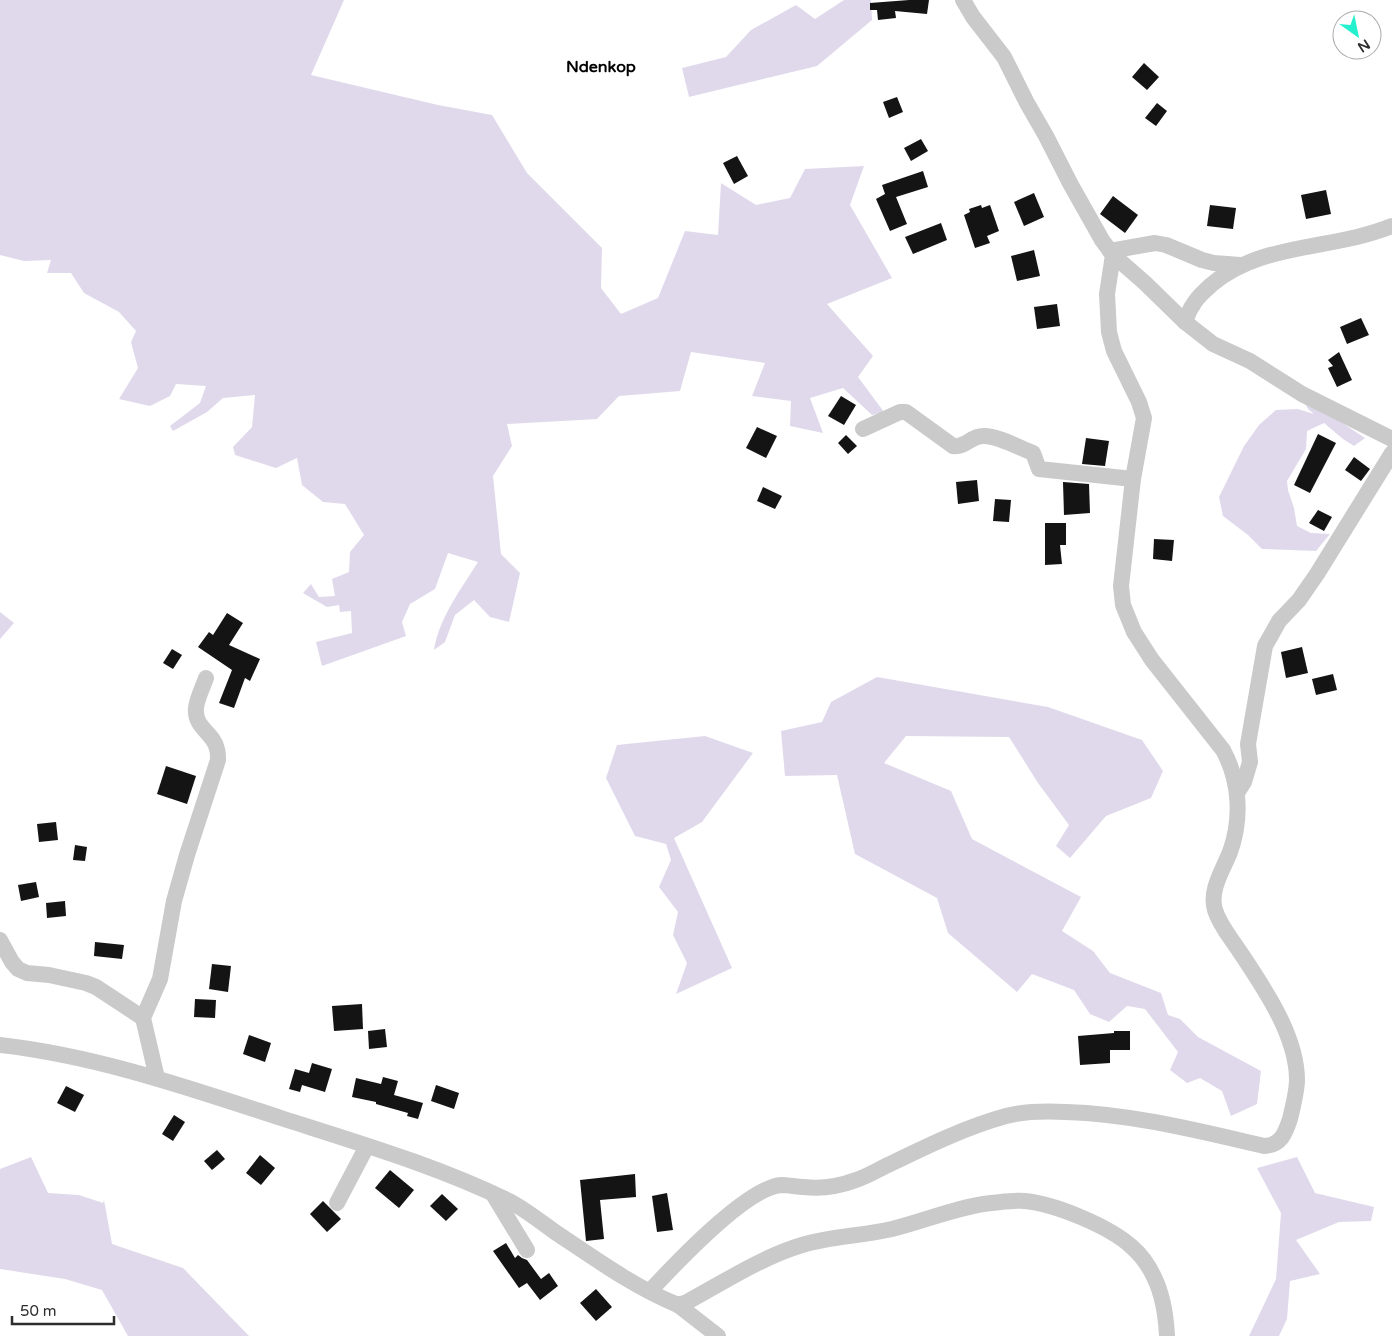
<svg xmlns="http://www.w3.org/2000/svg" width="1392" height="1336" font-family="'Varela Round',sans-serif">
  <rect width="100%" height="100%" fill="#fff"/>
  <g fill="#e0d9ec">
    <path d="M0 0H344L311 75 438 105 492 115 527 173 602 248 601 288 621 314 658 298 685 231 718 235 721 183 756 205 790 198 805 169 864 166 850 205 892 278 827 304 873 356 858 377 884 412 872 415 843 388 810 398 823 433 790 426 791 401 752 396 765 363 691 352 680 391 619 396 597 419 507 424 512 446 493 476 501 554 520 573 509 622 490 617 474 600 455 615 445 642 434 650C439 618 461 589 478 562L448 553 435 589 410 604 402 622 406 636 322 666 316 642 352 633 351 611 340 612 339 605 327 607 303 593 311 584 319 597 335 596 332 579 349 572 350 552 364 535 345 504 323 502 302 485 297 458 276 468 235 455 233 447 252 427 255 395 223 398 207 412 173 431 170 426 200 403 206 386 176 384 170 396 150 406 119 399 138 368 131 342 136 331 119 312 84 293 71 273H47L51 260 24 261 0 255Z"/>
    <polygon points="844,0 871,0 872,20 817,66 689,97 682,68 726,57 751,30 796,5 815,19"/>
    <polygon points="1305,403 1317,406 1365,438 1354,446 1343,439 1324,423 1307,431 1306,449 1287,481 1288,490 1294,508 1297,526 1311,533 1330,534 1316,551 1262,549 1248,535 1223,516 1219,497 1244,446 1259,425 1276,410 1298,409 1314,414 1308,409"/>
    <polygon points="0,612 14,623 0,639"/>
    <polygon points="877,677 1048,707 1142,740 1163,771 1151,798 1106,816 1070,858 1056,846 1069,825 1038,783 1009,737 906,736 884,763 951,791 972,839 1081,897 1062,931 1093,951 1110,973 1161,993 1168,1015 1180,1019 1198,1037 1261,1071 1257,1104 1231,1116 1222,1091 1200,1078 1187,1083 1170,1070 1178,1052 1145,1009 1127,1006 1109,1022 1090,1014 1074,990 1032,974 1017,992 948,933 937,898 855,854 837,775 785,776 781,731 822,722 831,702"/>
    <polygon points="705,736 753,753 702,822 674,838 732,968 676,994 687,963 673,935 678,912 659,887 671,860 666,844 635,836 606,778 617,745"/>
    <polygon points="31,1157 48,1193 79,1195 103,1203 104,1200 112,1244 183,1268 249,1336 128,1336 102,1290 65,1279 0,1269 0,1169"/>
    <polygon points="1297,1157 1315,1193 1374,1207 1371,1221 1339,1222 1296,1240 1320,1274 1290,1281 1287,1319 1279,1336 1249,1336 1276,1279 1281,1213 1257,1168"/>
  </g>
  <g fill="#141414">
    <polygon points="909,0 929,0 927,14 895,11 896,18 878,20 877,10 870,10 870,3"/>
    <polygon points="1144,63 1159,77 1147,90 1132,77"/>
    <polygon points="897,97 903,112 889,118 883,102"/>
    <polygon points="1157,103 1167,111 1156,126 1145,118"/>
    <polygon points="921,139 928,151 911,161 904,148"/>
    <polygon points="737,156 748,176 734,184 723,163"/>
    <polygon points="923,171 928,187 896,197 907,224 890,231 876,199 885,194 882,185"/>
    <polygon points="1326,190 1331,214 1306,219 1301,195"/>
    <polygon points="1034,193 1044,217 1024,226 1014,202"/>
    <polygon points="1113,196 1138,215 1125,233 1100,214"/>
    <polygon points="981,205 982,208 990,205 999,231 987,236 990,243 975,248 964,215 970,212 969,209"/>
    <polygon points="1210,205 1236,208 1233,229 1207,226"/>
    <polygon points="941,223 947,240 913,254 905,237"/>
    <polygon points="1034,250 1040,276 1017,281 1011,256"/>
    <polygon points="1057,304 1060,326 1037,329 1034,307"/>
    <polygon points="1361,318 1369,335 1347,344 1340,327"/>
    <polygon points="1339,352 1352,380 1337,387 1328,368 1333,366 1328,360"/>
    <polygon points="841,396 856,405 844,425 828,416"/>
    <polygon points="757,427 777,436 766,458 746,448"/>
    <polygon points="1318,434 1336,443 1310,493 1294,485"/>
    <polygon points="846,435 857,446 848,454 838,443"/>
    <polygon points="1086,438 1109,441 1105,466 1082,464"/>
    <polygon points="1354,457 1370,469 1361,481 1345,470"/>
    <polygon points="977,480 979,501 958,504 956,482"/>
    <polygon points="1063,482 1089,484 1090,513 1064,515"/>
    <polygon points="763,487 782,496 775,509 757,501"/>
    <polygon points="995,499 1011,500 1009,522 993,521"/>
    <polygon points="1318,510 1332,517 1324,531 1309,523"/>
    <polygon points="1045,523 1066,523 1066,545 1060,545 1062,564 1045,565"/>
    <polygon points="1154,539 1174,540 1172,561 1153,559"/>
    <polygon points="227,613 243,623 229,645 260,659 250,681 245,678 234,708 219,703 232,670 198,647 209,632 213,635"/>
    <polygon points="1302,647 1308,673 1286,678 1281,652"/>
    <polygon points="172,649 182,655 173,669 163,663"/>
    <polygon points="1333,674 1337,690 1316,695 1312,679"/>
    <polygon points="166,766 196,776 187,804 157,794"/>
    <polygon points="56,822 58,840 39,842 37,824"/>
    <polygon points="75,845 87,847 85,861 73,860"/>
    <polygon points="36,882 39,897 21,901 18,885"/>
    <polygon points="65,901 66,916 47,918 46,903"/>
    <polygon points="95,942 124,945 122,959 94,956"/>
    <polygon points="212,964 231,966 228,992 209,989"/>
    <polygon points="195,999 216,1000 215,1018 194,1017"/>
    <polygon points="362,1004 363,1029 334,1031 332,1006"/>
    <polygon points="385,1029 387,1047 369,1049 368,1031"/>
    <polygon points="1114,1031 1130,1031 1130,1050 1110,1050 1110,1063 1080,1065 1078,1036 1114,1033"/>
    <polygon points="249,1035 271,1043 265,1062 243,1054"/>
    <polygon points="312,1063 332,1069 325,1092 302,1085 300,1092 289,1089 295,1069 309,1073"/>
    <polygon points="383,1077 398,1081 394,1095 423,1103 418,1119 407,1116 408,1113 376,1104 376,1102 352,1097 356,1078 381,1084"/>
    <polygon points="436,1085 459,1093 454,1109 431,1101"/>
    <polygon points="66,1086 84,1095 75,1112 57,1103"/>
    <polygon points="174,1115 185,1122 173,1141 162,1134"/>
    <polygon points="217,1150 225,1159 212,1170 204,1161"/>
    <polygon points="260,1155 275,1168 261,1185 246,1173"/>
    <polygon points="390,1170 414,1190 399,1208 375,1188"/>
    <polygon points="635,1174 636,1197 600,1200 604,1239 586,1241 580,1180"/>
    <polygon points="667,1193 673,1230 657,1232 652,1196"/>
    <polygon points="442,1194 458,1209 446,1221 430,1206"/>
    <polygon points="323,1201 341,1219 327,1232 310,1214"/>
    <polygon points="506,1243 515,1258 518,1255 522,1258 527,1260 541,1279 549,1273 558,1286 540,1300 527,1283 519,1288 493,1251"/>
    <polygon points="596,1289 612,1307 596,1321 580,1303"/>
  </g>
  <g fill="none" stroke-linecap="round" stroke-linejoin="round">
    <g stroke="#cacaca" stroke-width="16">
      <polyline points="963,0 973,17 1004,57 1027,103 1046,136 1071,185 1102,240 1113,255 1145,283 1185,322 1213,344 1250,361 1302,394 1392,439"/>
      <polyline points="1110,251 1155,243 1166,245 1202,260 1214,263 1240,265"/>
      <path d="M1185 322C1187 317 1189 310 1193 305 1197 297 1205 291 1211 285 1261 242 1334 250 1392 226"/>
      <path d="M863 429 900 412H906L953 446C965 448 971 436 983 436 996 435 1020 448 1033 453L1039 469 1133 479"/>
      <polyline points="1237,793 1244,782 1250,762 1248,744 1265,646 1279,621 1299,600 1317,574 1392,453"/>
      <polyline points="0,940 12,962 18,969 27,973 49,975 86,983 96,987 143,1018"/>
      <path d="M0 1045C97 1056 189 1088 281 1118 359 1143 438 1166 511 1202 526 1210 541 1222 555 1232 594 1258 634 1287 678 1305L687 1302C724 1282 762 1257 802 1245 831 1236 862 1236 892 1229 925 1221 956 1207 991 1203 1002 1202 1014 1200 1025 1201 1055 1204 1109 1226 1132 1247 1141 1255 1149 1266 1154 1277 1163 1295 1166 1316 1167 1336"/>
      <path d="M157 1078 143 1018 160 979 174 901 187 855 218 760C218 757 218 752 217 749 214 733 194 728 196 708 197 698 203 687 206 678"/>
      <polyline points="493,1194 527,1250"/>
      <polyline points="337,1203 367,1146"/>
      <path d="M650 1291C675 1264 746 1188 781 1185 789 1185 797 1187 804 1187 822 1189 840 1186 856 1180 868 1176 879 1169 890 1164 927 1146 966 1127 1006 1116 1025 1111 1046 1111 1066 1112 1133 1114 1199 1131 1264 1146 1281 1145 1285 1134 1290 1119 1293 1107 1296 1095 1297 1082 1298 1037 1264 988 1240 952 1231 938 1220 926 1215 910 1209 890 1223 870 1230 852 1242 819 1240 781 1223 750L1152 660 1134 632 1123 605 1121 586 1133 479 1144 418 1139 402 1114 351 1109 332 1107 294 1113 255"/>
      <polyline points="678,1305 718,1336"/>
    </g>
  </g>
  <g text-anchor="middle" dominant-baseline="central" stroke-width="5" stroke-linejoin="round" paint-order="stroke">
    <g font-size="16" font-weight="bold" fill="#000" stroke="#fff">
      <text x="601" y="67">Ndenkop</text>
    </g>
  </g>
  <g transform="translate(1357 35) rotate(147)"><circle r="24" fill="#ffffff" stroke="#ababab"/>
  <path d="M0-4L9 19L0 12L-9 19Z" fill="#24f0ce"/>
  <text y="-8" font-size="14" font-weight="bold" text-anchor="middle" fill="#2d2d2d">N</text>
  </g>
  <path d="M12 1316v8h102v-8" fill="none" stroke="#2d2d2d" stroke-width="2.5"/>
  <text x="20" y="1316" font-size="15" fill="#2d2d2d" stroke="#ffffff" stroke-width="4" paint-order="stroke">50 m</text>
</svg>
